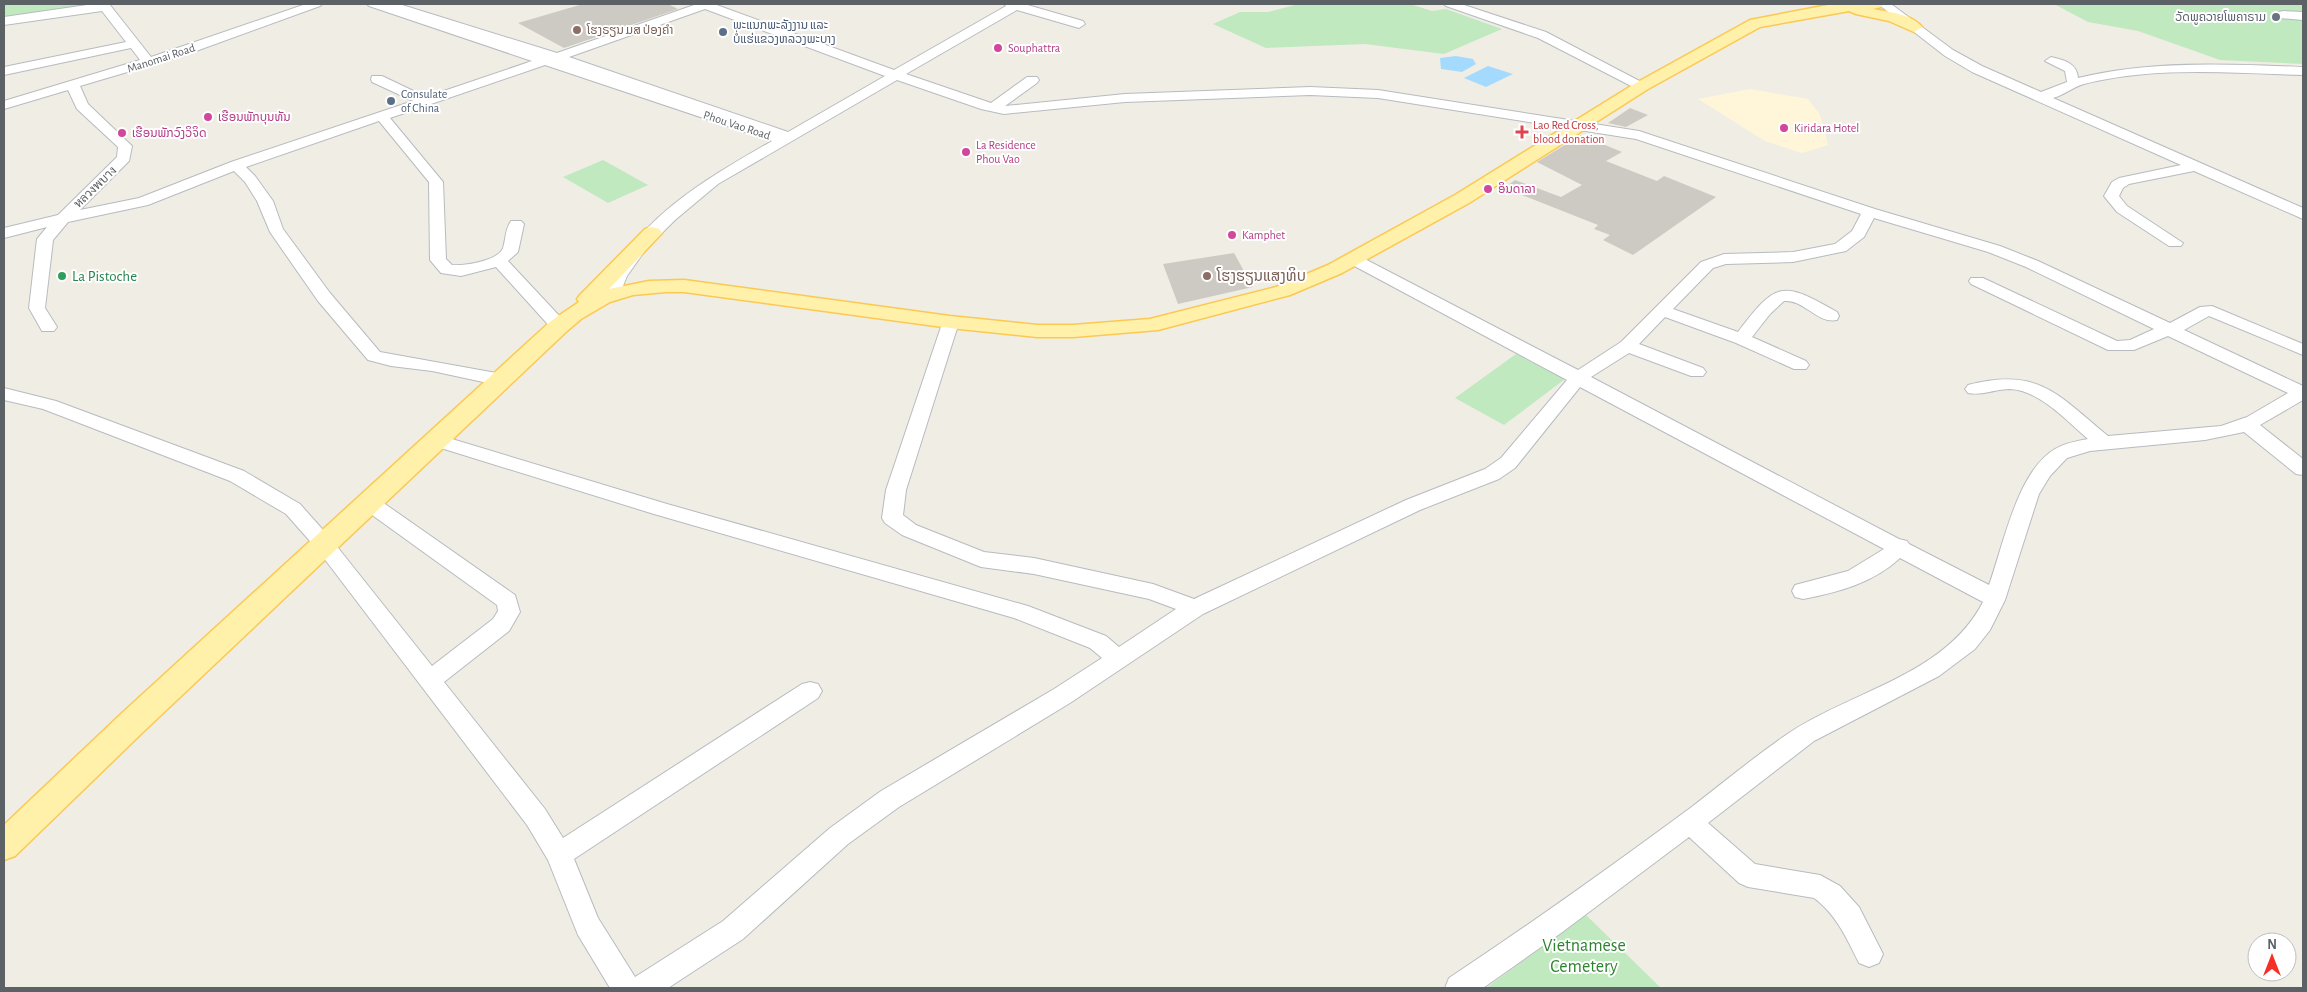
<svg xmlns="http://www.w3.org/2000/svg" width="2307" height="992" font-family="'Alegreya Sans','Noto Sans Lao',Sarabun,sans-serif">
  <rect width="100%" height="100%" fill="#f0ede5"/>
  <polygon fill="#fff6da" points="1750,89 1808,99 1820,115 1828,145 1802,153 1765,141 1698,99"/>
  <g fill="#c0e9bf">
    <polygon points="4,4 104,4 4,18"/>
    <polygon points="1299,4 1410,4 1432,11 1446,9 1502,29 1444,54 1365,44 1266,48 1213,24 1240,12 1268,12"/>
    <polygon points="2054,4 2303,4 2303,64 2220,60 2138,31 2088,22"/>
    <polygon points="603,160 648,185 608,203 563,177"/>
    <polygon points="1516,354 1565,379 1504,425 1455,398"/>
    <polygon points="1586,915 1661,988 1486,988"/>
  </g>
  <g fill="#a5daff">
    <polygon points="1456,56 1473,59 1476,64 1462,72 1441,69 1440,58"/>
    <polygon points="1488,66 1513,74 1486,87 1464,78"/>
  </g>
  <g fill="#cdcac3">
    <polygon points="583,4 668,4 678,9 564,48 518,23"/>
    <polygon points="1630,108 1648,115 1626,127 1608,123"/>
    <polygon points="1581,135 1622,152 1606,161 1657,181 1664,176 1716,197 1633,255 1603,240 1610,235 1594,229 1598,225 1504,188 1515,180 1561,197 1582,185 1537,162"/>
    <polygon points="1234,253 1253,287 1178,304 1163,264"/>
  </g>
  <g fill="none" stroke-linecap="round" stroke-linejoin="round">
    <g stroke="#b7bbbf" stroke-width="2">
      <g id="minor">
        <path d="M94 4 110 5 151 57 306 4H322L320 6 185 55 80 86 88 104 132 146 129 161 80 210 139 198 231 162 413 101 372 82 371 79 372 76H382L426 97 532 61 369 6 367 4H399L557 53 697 4H714L894 70 1006 6 1004 4H1024L1083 21 1085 24 1079 28 1017 10 906 74 991 103 1027 77H1037L1039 80 1037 83 1005 106 1125 94 1310 87 1378 90 1639 131 1875 209 2000 246 2038 261 2170 323 2200 307 2212 306 2303 344V355L2209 316 2184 330 2303 386V400L2260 425 2303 459V475L2296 474 2244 432 2205 440 2090 451 2067 458 2050 476 2039 494 2005 600 1990 630 1975 649 1939 676 1814 741 1708 823 1755 864 1820 875 1840 886 1859 907 1883 954 1879 963 1869 967 1859 963C1847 939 1836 914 1814 898L1748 887 1739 883 1689 837 1561 933 1483 988H1445L1449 978C1532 923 1613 865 1693 806 1724 782 1754 757 1786 735 1850 691 1945 676 1983 602L1900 558C1873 583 1839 592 1803 599L1795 597 1792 591 1795 585 1848 571 1884 549 1580 387 1515 468 1499 479 1420 510 1203 614 1070 703 899 807 848 844 743 939 668 988H610L578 935 548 860 527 825 317 549 286 514 230 481 43 409 4 400V388L56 401 244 471 300 504 331 539 432 666 493 619 498 611 497 605 361 507 358 502 361 497 368 495 375 497 515 595 520 612 509 631 444 682 545 809 563 838 802 684 810 682 818 684 822 691 818 698 574 859 598 918 635 977 723 921 830 828 881 791 1054 689 1102 658 1090 648 1014 618 654 514 428 444 425 440 428 436 435 434 442 436 667 504 1028 606 1106 636 1119 647 1176 609 1149 599 1034 574 981 567 902 535 885 523 882 518 886 490 944 318H956L959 322 906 490 903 515 916 525 984 552 1034 558 1153 584 1194 599 1406 500 1485 469 1501 458 1567 380 1347 262 1345 259 1347 256H1359L1578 370 1621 342 1701 262 1724 254 1793 252 1835 244 1852 231 1861 214 1636 139 1378 98 1310 95 1125 102 1004 114 981 109 897 80 718 184 675 220 646 249 627 276 619 296H607L605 292C634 219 708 178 772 141L545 65 390 118 443 182 446 259 452 265C464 266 498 261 503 248 506 239 505 229 511 221H521L524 224 518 252 508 261 565 322 568 326 565 330H553L496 267 461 276 441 273 430 260 429 182 379 121 246 167 255 176 273 201 283 229 330 293 380 352 502 374 508 376 511 380 508 384 502 386 432 371 391 366 368 360 318 301 270 232 257 201 245 182 234 171 148 205 68 222 53 240 45 308 57 327 54 331H42L29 308 37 239 47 227 4 238V228L58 215 117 157 118 147 77 109 68 90 4 109V101L140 60 131 48 4 75V67L126 42 102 11 4 25V17ZM705 9 885 76 788 132 569 57ZM1874 218 1988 252 2026 267 2154 329 2130 340 2117 341 1983 278H1971L1969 281 1971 284 2108 350H2134L2168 336 2288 393 2247 417 2221 426 2108 436C2057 394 2039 367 1968 385L1965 389 1968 393C1981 396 1996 389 2010 389 2039 390 2067 421 2088 439 2077 441 2065 443 2055 449 2017 471 2003 547 1989 585L1909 544 1907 541 1899 539 1591 377 1629 353 1691 376H1703L1706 372 1703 368 1639 344 1665 317 1736 343 1794 369H1806L1809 365 1806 361 1752 337 1770 314 1784 301C1804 299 1817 324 1837 320L1839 316 1837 312C1782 280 1776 282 1738 332L1673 309 1713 268 1726 264 1793 262 1846 251 1864 237Z"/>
        <polygon points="1444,4 1461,4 1546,32 1649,86 1642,90 1637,89 1538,38 1446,6"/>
        <path d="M1878 4H1891L1953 50 1982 66 2041 92 2067 82 2065 71 2045 61 2051 57C2064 60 2077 63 2078 78 2151 60 2229 64 2303 67V75C2232 73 2154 66 2084 84 2073 87 2064 95 2053 98L2303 208V219L2194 171 2129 184 2123 188 2119 196 2127 206 2183 243 2181 246H2169L2117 212 2104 196 2112 182 2119 178 2181 165 1972 72 1945 56Z"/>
        <polygon points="2283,11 2303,12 2303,20 2279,18 2277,15 2279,12"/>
      </g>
    </g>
    <g stroke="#fbc952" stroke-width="3">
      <path id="major" d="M1883 4 1881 7 1873 9C1888 12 1912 14 1922 27L1914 32 1889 21 1856 14 1849 11 1760 27 1648 89 1469 203 1342 273 1290 295 1158 330 1073 337H1037L950 328 684 292H666L633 295 610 302 581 319 567 331 143 732 15 856 4 860V825L121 714 551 321 579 302 577 299 580 295 645 229 652 227 659 229 662 233 609 289 649 281 684 280 950 316 1037 325H1073L1150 319 1276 287 1328 265 1455 195 1636 83 1750 20 1828 5Z"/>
    </g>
    <use href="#minor" fill="#fff" fill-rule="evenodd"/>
    <use href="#major" fill="#fff0aa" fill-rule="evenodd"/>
  </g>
  <circle fill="#6b7280" stroke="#fff" stroke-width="2" cx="2276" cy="17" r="5"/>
  <g fill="#8d6e63" stroke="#fff" stroke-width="2">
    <circle cx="577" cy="30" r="5"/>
    <circle cx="1207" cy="276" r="5"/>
  </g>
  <g fill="#5c6f8a" stroke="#fff" stroke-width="2">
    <circle cx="723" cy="32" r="5"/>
    <circle cx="391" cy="101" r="5"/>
  </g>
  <g fill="#d1479c" stroke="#fff" stroke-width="2">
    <circle cx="998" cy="48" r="5"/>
    <circle cx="208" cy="117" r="5"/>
    <circle cx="1784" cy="128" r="5"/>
    <circle cx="122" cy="133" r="5"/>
    <circle cx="966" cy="152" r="5"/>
    <circle cx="1488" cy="189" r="5"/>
    <circle cx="1232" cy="235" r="5"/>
  </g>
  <path fill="#e0444e" stroke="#fff" stroke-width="2" d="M1519.5 124.5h5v5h5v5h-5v5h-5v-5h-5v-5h5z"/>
  <circle fill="#2e9e5b" stroke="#fff" stroke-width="2" cx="62" cy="276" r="5"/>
  <g text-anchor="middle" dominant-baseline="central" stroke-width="4" stroke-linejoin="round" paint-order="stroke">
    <g font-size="12" fill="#5b616d" stroke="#fff" text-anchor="end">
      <text x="2266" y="17">ວັດພູຄວາຍໂພຄາຣາມ</text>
    </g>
    <g font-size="12" fill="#4e5e75" stroke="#fff" text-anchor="start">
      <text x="733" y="25">ພະແນກພະລັງງານ ແລະ<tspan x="733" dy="14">ບໍ່ແຮ່ແຂວງຫລວງພະບາງ</tspan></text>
      <text x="401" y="94">Consulate<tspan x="401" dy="14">of China</tspan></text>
    </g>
    <g font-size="12" fill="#785e54" stroke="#fff" text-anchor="start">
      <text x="587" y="30">ໂຮງຣຽນ ມສ ປ່ອງຄຳ</text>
    </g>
    <g font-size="12" fill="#b23c85" stroke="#fff" text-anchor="start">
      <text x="1008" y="48">Souphattra</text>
      <text x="218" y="117">ເຮືອນພັກບຸນທັນ</text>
      <text x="1794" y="128">Kiridara Hotel</text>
      <text x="132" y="133">ເຮືອນພັກວົງວິຈິດ</text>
      <text x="976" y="145">La Residence<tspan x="976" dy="14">Phou Vao</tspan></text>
      <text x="1498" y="189">ອິນດາລາ</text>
      <text x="1242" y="235">Kamphet</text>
    </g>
    <g font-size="12" fill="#5c6166" stroke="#fff">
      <text transform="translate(161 58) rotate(-18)">Manomai Road</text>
      <text transform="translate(737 125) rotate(18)">Phou Vao Road</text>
      <text transform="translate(95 187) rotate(-44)">หลวงพบาง</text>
    </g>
    <g font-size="12" fill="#be3a42" stroke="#fff" text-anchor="start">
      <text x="1533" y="125">Lao Red Cross,<tspan x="1533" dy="14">blood donation</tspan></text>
    </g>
    <g font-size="15" fill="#27864d" stroke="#fff" text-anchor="start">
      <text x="72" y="276">La Pistoche</text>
    </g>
    <g font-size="15" fill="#785e54" stroke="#fff" text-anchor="start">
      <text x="1217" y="276">ໂຮງຮຽນແສງທິບ</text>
    </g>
    <g font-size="18" fill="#2e8330" stroke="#fff">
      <text x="1584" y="946">Vietnamese<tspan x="1584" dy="21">Cemetery</tspan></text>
    </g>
  </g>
  <rect width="2307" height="992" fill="none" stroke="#5c6166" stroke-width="10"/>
  <g transform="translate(2272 957)"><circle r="24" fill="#ffffff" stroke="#bec0c2"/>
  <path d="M0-4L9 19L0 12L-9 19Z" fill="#f53125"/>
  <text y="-8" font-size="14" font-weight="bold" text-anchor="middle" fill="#5c6166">N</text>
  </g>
</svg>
